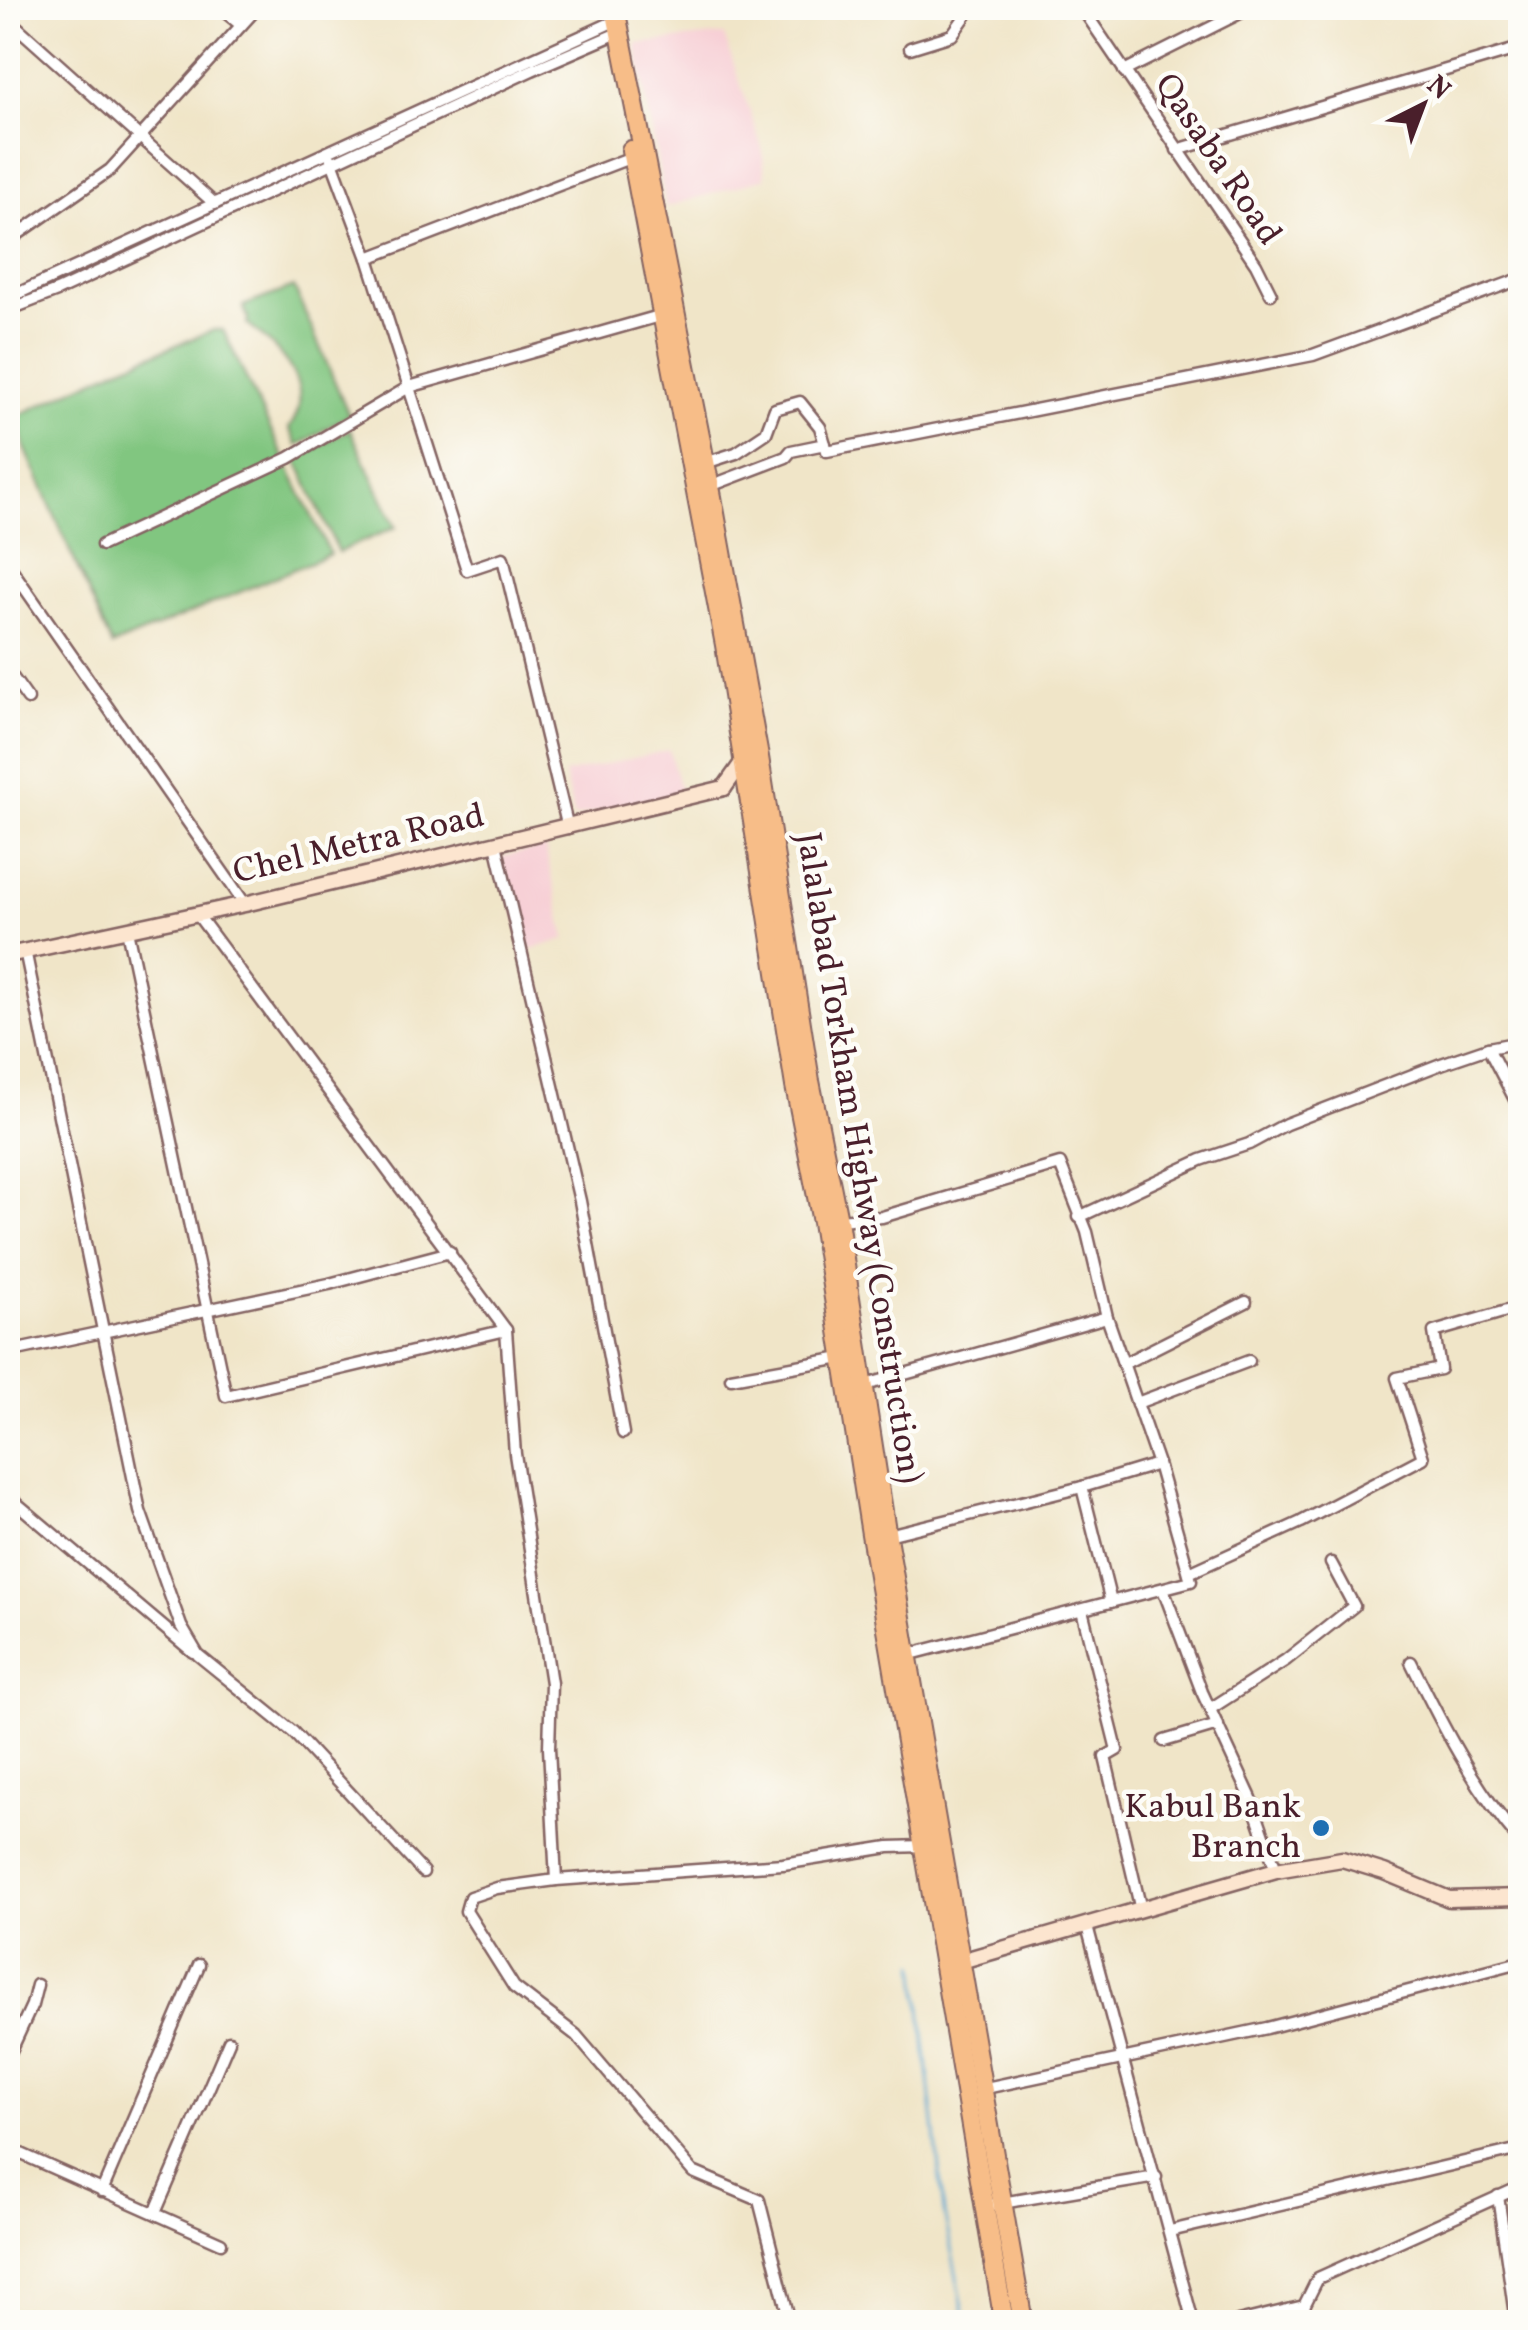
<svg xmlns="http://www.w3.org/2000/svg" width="1528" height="2330" font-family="Vollkorn,serif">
  <rect width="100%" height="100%" fill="#fdfcf7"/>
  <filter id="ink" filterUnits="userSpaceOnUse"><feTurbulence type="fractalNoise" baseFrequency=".01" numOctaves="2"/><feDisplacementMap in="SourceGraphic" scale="20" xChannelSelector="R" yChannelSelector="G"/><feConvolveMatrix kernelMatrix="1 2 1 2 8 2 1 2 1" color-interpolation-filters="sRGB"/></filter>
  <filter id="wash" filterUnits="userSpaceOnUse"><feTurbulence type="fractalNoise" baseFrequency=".0048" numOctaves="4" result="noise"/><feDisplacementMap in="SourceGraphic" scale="40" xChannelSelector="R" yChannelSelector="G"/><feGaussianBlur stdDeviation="2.25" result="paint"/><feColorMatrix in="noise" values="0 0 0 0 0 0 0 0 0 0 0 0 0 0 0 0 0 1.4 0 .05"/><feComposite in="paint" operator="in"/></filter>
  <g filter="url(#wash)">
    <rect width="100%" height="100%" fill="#f0e5c8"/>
    <g fill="#f7cfd5">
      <polygon points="724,35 762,148 765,178 666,207 636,44"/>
      <polygon points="669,750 682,796 574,817 564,774"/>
      <polygon points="545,847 566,939 525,951 501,857"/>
    </g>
    <g fill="#81c680" stroke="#667256" stroke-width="2.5">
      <path d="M294 287 349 415 297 446 289 428C319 388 279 348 247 324L248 318 243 306Z"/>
      <polygon points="214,330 223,330 330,554 112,646 25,448 17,416 119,368"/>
      <polygon points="350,429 396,527 338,552 296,458"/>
    </g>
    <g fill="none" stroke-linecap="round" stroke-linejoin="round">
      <polyline stroke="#58a6d2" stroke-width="2.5" points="916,1964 944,2213 966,2322"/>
    </g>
  </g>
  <g filter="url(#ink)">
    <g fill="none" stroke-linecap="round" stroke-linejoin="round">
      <g stroke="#846462" stroke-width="15">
        <g id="street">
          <polyline points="220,8 241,25"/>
          <polyline points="1082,8 1256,264 1271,294"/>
          <polyline points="8,19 215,204"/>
          <polyline points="8,43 19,29"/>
          <polyline points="910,48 952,35 971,8"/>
          <polyline points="1124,71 1250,8"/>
          <polyline points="1177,150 1520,48"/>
          <polyline points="331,159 368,258 632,157"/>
          <polyline points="8,241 110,170 257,8"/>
          <polyline points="368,258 467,570 503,558 568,828"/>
          <polyline points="8,298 617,20"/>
          <polyline points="8,310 57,291 532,70 620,32"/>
          <polyline points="702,464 736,453 766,433 775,409 800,402 820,427 827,451 1313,355 1520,279"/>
          <polyline points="710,486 786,457 791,451 825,444"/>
          <polyline points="102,545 289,458 409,387 663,315"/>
          <polyline points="8,564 245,904"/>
          <polyline points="8,671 28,699"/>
          <polyline points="496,844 580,1201 623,1433"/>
          <polyline points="197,914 506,1330 515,1454 551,1683 549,1748 556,1880"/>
          <polyline points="127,930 226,1396 506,1330"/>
          <polyline points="25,950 140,1511 181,1626 198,1655 293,1732 423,1872"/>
          <polyline points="1488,1048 1520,1109"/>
          <polyline points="1079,1217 1201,1160 1249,1144 1286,1124 1441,1064 1488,1048 1520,1042"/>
          <polyline points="836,1220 882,1217 1060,1164 1087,1232 1107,1317 1158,1464 1191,1581 903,1656"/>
          <polyline points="8,1352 329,1284 450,1252"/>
          <polyline points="1123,1364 1246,1302"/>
          <polyline points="731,1378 842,1358"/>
          <polyline points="862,1386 1107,1317"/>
          <polyline points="1137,1403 1249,1361"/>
          <polyline points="1082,1487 1111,1602"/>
          <polyline points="8,1496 193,1652"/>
          <polyline points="884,1536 1082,1487 1158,1464"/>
          <polyline points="1189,1573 1301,1522 1423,1458 1397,1378 1440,1369 1434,1332 1520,1307"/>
          <polyline points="1163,1589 1202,1692 1251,1798 1276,1870"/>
          <polyline points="1082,1610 1117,1750 1105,1757 1141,1910"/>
          <path d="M1411 1662C1442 1725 1474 1788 1520 1841"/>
          <polyline points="1210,1709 1286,1660 1354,1606 1331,1563"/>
          <polyline points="1164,1741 1218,1725"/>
          <polyline points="1087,1926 1193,2322"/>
          <polyline points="8,2057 32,2005 37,1985"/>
          <polyline points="981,2089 1267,2028 1520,1962"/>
          <polyline points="8,2148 221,2243"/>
          <polyline points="102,2191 199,1965"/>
          <polyline points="1498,2196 1516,2322"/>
          <polyline points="984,2206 1156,2177"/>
          <polyline points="155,2213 229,2041"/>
          <polyline points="1170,2231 1520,2149"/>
          <polyline points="1304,2306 1308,2322"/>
          <polyline points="790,2322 759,2200 693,2172 576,2035 514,1987 466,1911 470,1897 497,1888 556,1880 783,1864 889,1847 924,1846"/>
          <polyline points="1238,2322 1304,2306 1318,2278 1520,2187"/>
        </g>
      </g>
      <g stroke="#846462" stroke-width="19">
        <g id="secondary">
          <polyline points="724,788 744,760"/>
          <polyline points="8,955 245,904 724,788"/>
          <polyline points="954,1963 1276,1870 1342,1859 1384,1872 1449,1899 1520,1897"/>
        </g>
      </g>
      <g stroke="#846462" stroke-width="22">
        <g id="highway">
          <polyline points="615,8 712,497 759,757 810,1081 838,1220 887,1537 1023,2322"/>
          <polyline points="631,150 725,645 795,1086 822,1222 871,1534 1004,2322"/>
        </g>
      </g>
      <use href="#street" stroke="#fff" stroke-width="10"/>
      <use href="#secondary" stroke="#fce5cf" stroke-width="14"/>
      <use href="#highway" stroke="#f7bd88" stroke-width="18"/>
    </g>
  </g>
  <circle fill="#1f6fb2" stroke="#fdfcf7" stroke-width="4" cx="1321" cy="1828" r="10"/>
  <g text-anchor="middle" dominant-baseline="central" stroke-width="9" stroke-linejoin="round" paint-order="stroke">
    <g font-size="35" fill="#4a1f2b" stroke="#fdfcf7">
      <text transform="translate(1217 160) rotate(56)">Qasaba Road</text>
      <text transform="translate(359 845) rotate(-13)">Chel Metra Road</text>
      <text transform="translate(858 1158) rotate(81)">Jalalabad Torkham Highway (Construction)</text>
    </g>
    <g font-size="35" fill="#4a1f2b" stroke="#fdfcf7" text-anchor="end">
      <text x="1301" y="1808">Kabul Bank<tspan x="1301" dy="40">Branch</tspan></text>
    </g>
  </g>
  <rect width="1528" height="2330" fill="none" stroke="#fdfcf7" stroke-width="40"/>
  <g transform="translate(1423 105) rotate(42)" stroke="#fdfcf7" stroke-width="8" paint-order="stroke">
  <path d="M0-8L18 38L0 25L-18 38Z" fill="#4a1f2b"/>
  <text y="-15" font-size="28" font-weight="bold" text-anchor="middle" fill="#4a1f2b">N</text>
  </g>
</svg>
